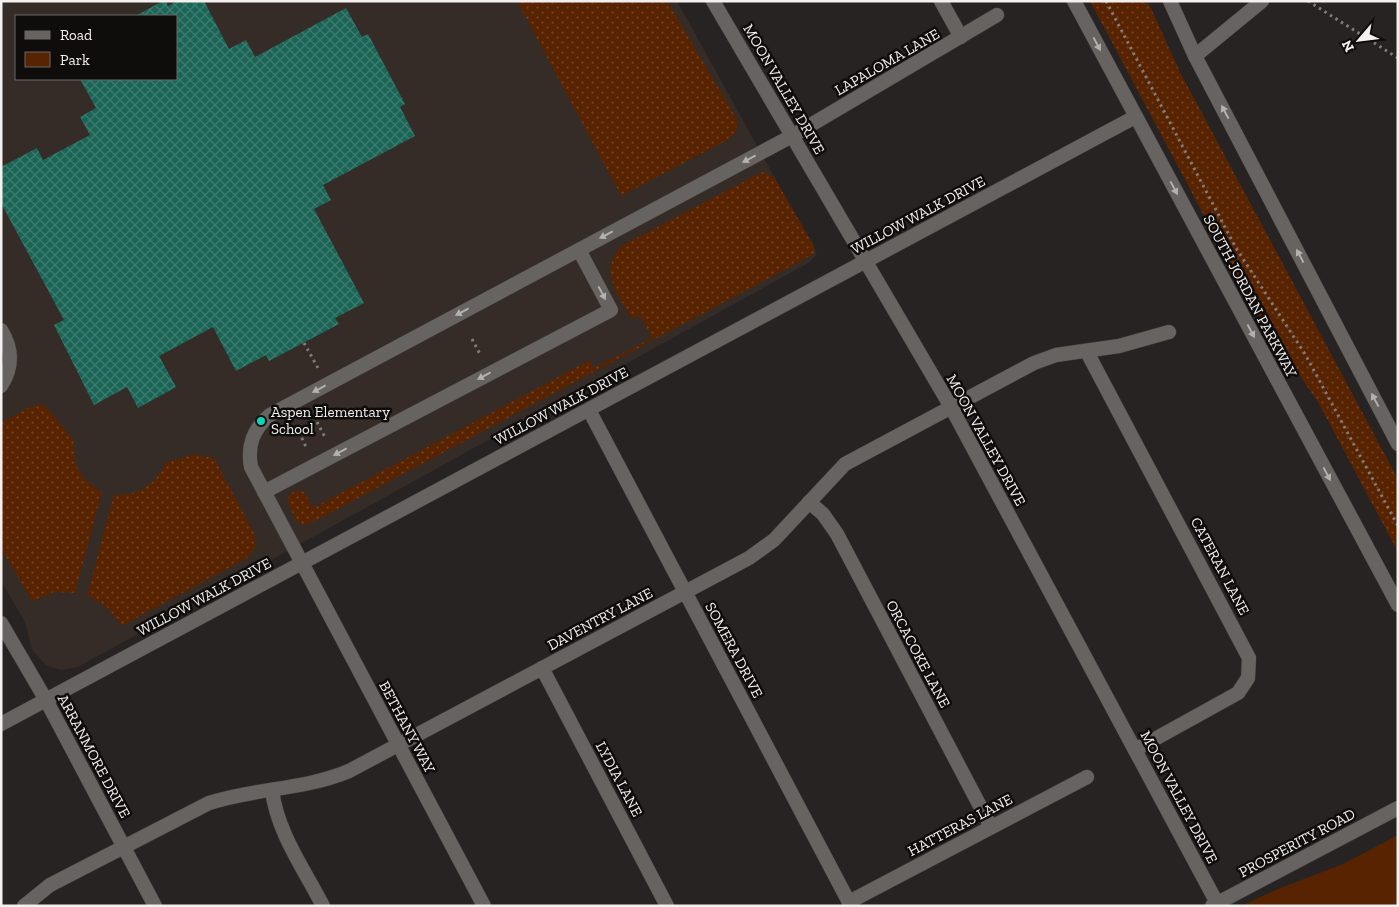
<svg xmlns="http://www.w3.org/2000/svg" width="1399" height="907" font-family="'Zilla Slab',serif">
  <defs>
    <pattern id="grass-dots" width="8" height="8" patternUnits="userSpaceOnUse" patternTransform="scale(1.25)"><rect width="8" height="8" fill="#582300"/><path d="M2 2h.1M6 6h.1" fill="none" stroke="#704326" stroke-width="1.8" stroke-linecap="round"/></pattern>
    <pattern id="building-cross-hatch" width="8" height="8" patternUnits="userSpaceOnUse" patternTransform="scale(1.25)"><rect width="8" height="8" fill="#1b6556"/><path d="M0 0l8 8M0 8l8-8" fill="none" stroke="#3d7b6f"/></pattern>
  </defs>
  <rect width="100%" height="100%" fill="#272322"/>
  <path fill="#352c27" fill-rule="evenodd" d="M1 1H677L817 254 810 262 78 667 61 670 53 668 45 664 32 650 25 622 1 581ZM16 16H176V79H16Z"/>
  <g fill="url(#grass-dots)">
    <polygon points="517,1 667,1 736,118 738,123 735,133 729,139 621,196"/>
    <polygon points="1090,1 1141,1 1149,4 1180,72 1398,479 1398,552 1318,402 1256,313"/>
    <path d="M762 172 774 177 814 246 815 252 812 255 319 519 304 525 296 521 287 500 290 494 297 490 304 492 313 508 590 360 594 368 652 338 640 315 632 319C618 294 598 272 621 246Z"/>
    <path d="M40 404C52 409 63 430 74 440 72 464 80 480 102 492L75 593 54 592 32 601 1 548V423L28 408Z"/>
    <path d="M194 454 214 458 255 535V548L247 558 122 626 108 608 87 595 114 495C139 495 155 486 165 463Z"/>
  </g>
  <polygon fill="#582300" points="1398,835 1398,906 1241,906 1278,889 1343,864"/>
  <polygon fill="url(#building-cross-hatch)" points="163,1 166,1 168,6 177,1 204,1 229,49 246,40 255,57 346,8 362,37 368,34 405,104 400,107 415,136 323,185 331,200 314,209 364,303 335,318 339,324 269,361 266,355 236,371 213,327 159,356 176,387 138,408 127,387 94,405 54,325 64,320 1,203 1,167 37,148 43,160 90,135 80,117 96,108 80,79 176,79 176,16 135,16"/>
  <g fill="none" stroke-linecap="round" stroke-linejoin="round">
    <g stroke="#423f3d" stroke-width="15">
      <g id="service">
        <polyline points="941,1 961,37"/>
        <path d="M1 330C13 349 13 367 1 386"/>
        <polyline points="1087,352 1249,658 1248,678 1238,693 1135,750"/>
        <polyline points="264,492 611,310 579,250"/>
        <polyline points="809,502 823,514 837,534 991,827"/>
        <path d="M302 563 251 467C247 445 253 429 270 415L792 136 997 15"/>
        <polyline points="542,668 667,906"/>
        <path d="M272 790C277 832 304 869 323 906"/>
        <polyline points="849,902 1087,777"/>
        <path d="M24 906 50 885 209 803C255 788 304 790 349 771L749 558 774 540 845 464 1034 363 1056 355 1119 346 1169 332"/>
      </g>
    </g>
    <g stroke="#423f3d" stroke-width="15">
      <g id="minor">
        <polyline points="713,1 951,407 1217,903"/>
        <polyline points="1195,56 1262,1"/>
        <polyline points="589,410 851,906"/>
        <polyline points="302,563 484,906"/>
        <polyline points="1,623 46,700 155,906"/>
        <polyline points="1,724 1135,117"/>
      </g>
    </g>
    <g stroke="#423f3d" stroke-width="15">
      <g id="tertiary">
        <polyline points="1074,1 1398,605"/>
        <polyline points="1170,1 1195,56 1398,444"/>
        <polyline points="1212,906 1398,808"/>
      </g>
    </g>
    <g stroke="#7e7b7a" stroke-width="3" stroke-dasharray="2.5 4" stroke-linecap="butt">
      <polyline points="1106,1 1236,248 1305,354 1398,526"/>
      <polyline points="1308,1 1398,58"/>
      <polyline points="472,339 481,356"/>
      <polyline points="304,343 318,368"/>
      <polyline points="317,422 326,439"/>
      <polyline points="299,432 306,447"/>
    </g>
    <use href="#service" stroke="#676361" stroke-width="14"/>
    <use href="#minor" stroke="#676361" stroke-width="14"/>
    <use href="#tertiary" stroke="#676361" stroke-width="14"/>
  </g>
  <defs><path id="oneway-solid" d="M-6-.8H1V-3.2L6.5 0L1 3.2V.8H-6Z" transform="scale(1.25)"/></defs>
  <g fill="#b4b1af">
    <use href="#oneway-solid" transform="translate(1097 44) rotate(62)"/>
    <use href="#oneway-solid" transform="translate(1225 112) rotate(-118)"/>
    <use href="#oneway-solid" transform="translate(749 159) rotate(152)"/>
    <use href="#oneway-solid" transform="translate(1174 188) rotate(62)"/>
    <use href="#oneway-solid" transform="translate(606 235) rotate(152)"/>
    <use href="#oneway-solid" transform="translate(1300 256) rotate(-118)"/>
    <use href="#oneway-solid" transform="translate(602 293) rotate(62)"/>
    <use href="#oneway-solid" transform="translate(462 312) rotate(152)"/>
    <use href="#oneway-solid" transform="translate(1251 331) rotate(62)"/>
    <use href="#oneway-solid" transform="translate(484 376) rotate(152)"/>
    <use href="#oneway-solid" transform="translate(319 389) rotate(152)"/>
    <use href="#oneway-solid" transform="translate(1375 400) rotate(-118)"/>
    <use href="#oneway-solid" transform="translate(340 452) rotate(152)"/>
    <use href="#oneway-solid" transform="translate(1327 474) rotate(62)"/>
  </g>
  <circle fill="#0ad5b5" stroke="#0f0d0c" stroke-width="2" cx="261" cy="421" r="5"/>
  <g text-anchor="middle" dominant-baseline="central" stroke-width="5" stroke-linejoin="round" paint-order="stroke">
    <g font-size="15" fill="#f3f0ef" stroke="#0f0d0c">
      <text transform="translate(887 62) rotate(-30)">LAPALOMA LANE</text>
      <text transform="translate(784 89) rotate(60)">MOON VALLEY DRIVE</text>
      <text transform="translate(918 215) rotate(-28)">WILLOW WALK DRIVE</text>
      <text transform="translate(1250 296) rotate(62)">SOUTH JORDAN PARKWAY</text>
      <text transform="translate(561 406) rotate(-28)">WILLOW WALK DRIVE</text>
      <text transform="translate(986 440) rotate(61)">MOON VALLEY DRIVE</text>
      <text transform="translate(1220 566) rotate(62)">CATERAN LANE</text>
      <text transform="translate(204 597) rotate(-28)">WILLOW WALK DRIVE</text>
      <text transform="translate(600 619) rotate(-28)">DAVENTRY LANE</text>
      <text transform="translate(734 650) rotate(62)">SOMERA DRIVE</text>
      <text transform="translate(918 654) rotate(62)">ORCACOKE LANE</text>
      <text transform="translate(407 727) rotate(62)">BETHANY WAY</text>
      <text transform="translate(94 756) rotate(62)">ARRANMORE DRIVE</text>
      <text transform="translate(619 779) rotate(62)">LYDIA LANE</text>
      <text transform="translate(1179 797) rotate(62)">MOON VALLEY DRIVE</text>
      <text transform="translate(960 825) rotate(-28)">HATTERAS LANE</text>
      <text transform="translate(1297 843) rotate(-28)">PROSPERITY ROAD</text>
    </g>
    <g font-size="15" fill="#f3f0ef" stroke="#0f0d0c" text-anchor="start">
      <text x="271" y="412">Aspen Elementary<tspan x="271" dy="17">School</tspan></text>
    </g>
  </g>
  <rect width="1399" height="907" fill="none" stroke="#f3f0ef" stroke-width="5"/>
  <rect x="15" y="15" width="162" height="65" fill="#0f0d0c" stroke="#6a6867"/>
  <rect x="25" y="31" width="25" height="8" fill="#676361" stroke="#6a6867"/>
  <text x="60" y="40" font-size="15" fill="#f3f0ef">Road</text>
  <rect x="25" y="52" width="25" height="15" fill="#582300" stroke="#6a6867"/>
  <text x="60" y="65" font-size="15" fill="#f3f0ef">Park</text>
  <g transform="translate(1359 40) rotate(242)" stroke="#0f0d0c" stroke-width="4" paint-order="stroke">
  <path d="M0-4L9 19L0 12L-9 19Z" fill="#f3f0ef"/>
  <text y="-8" font-size="14" font-weight="bold" text-anchor="middle" fill="#f3f0ef">N</text>
  </g>
</svg>
